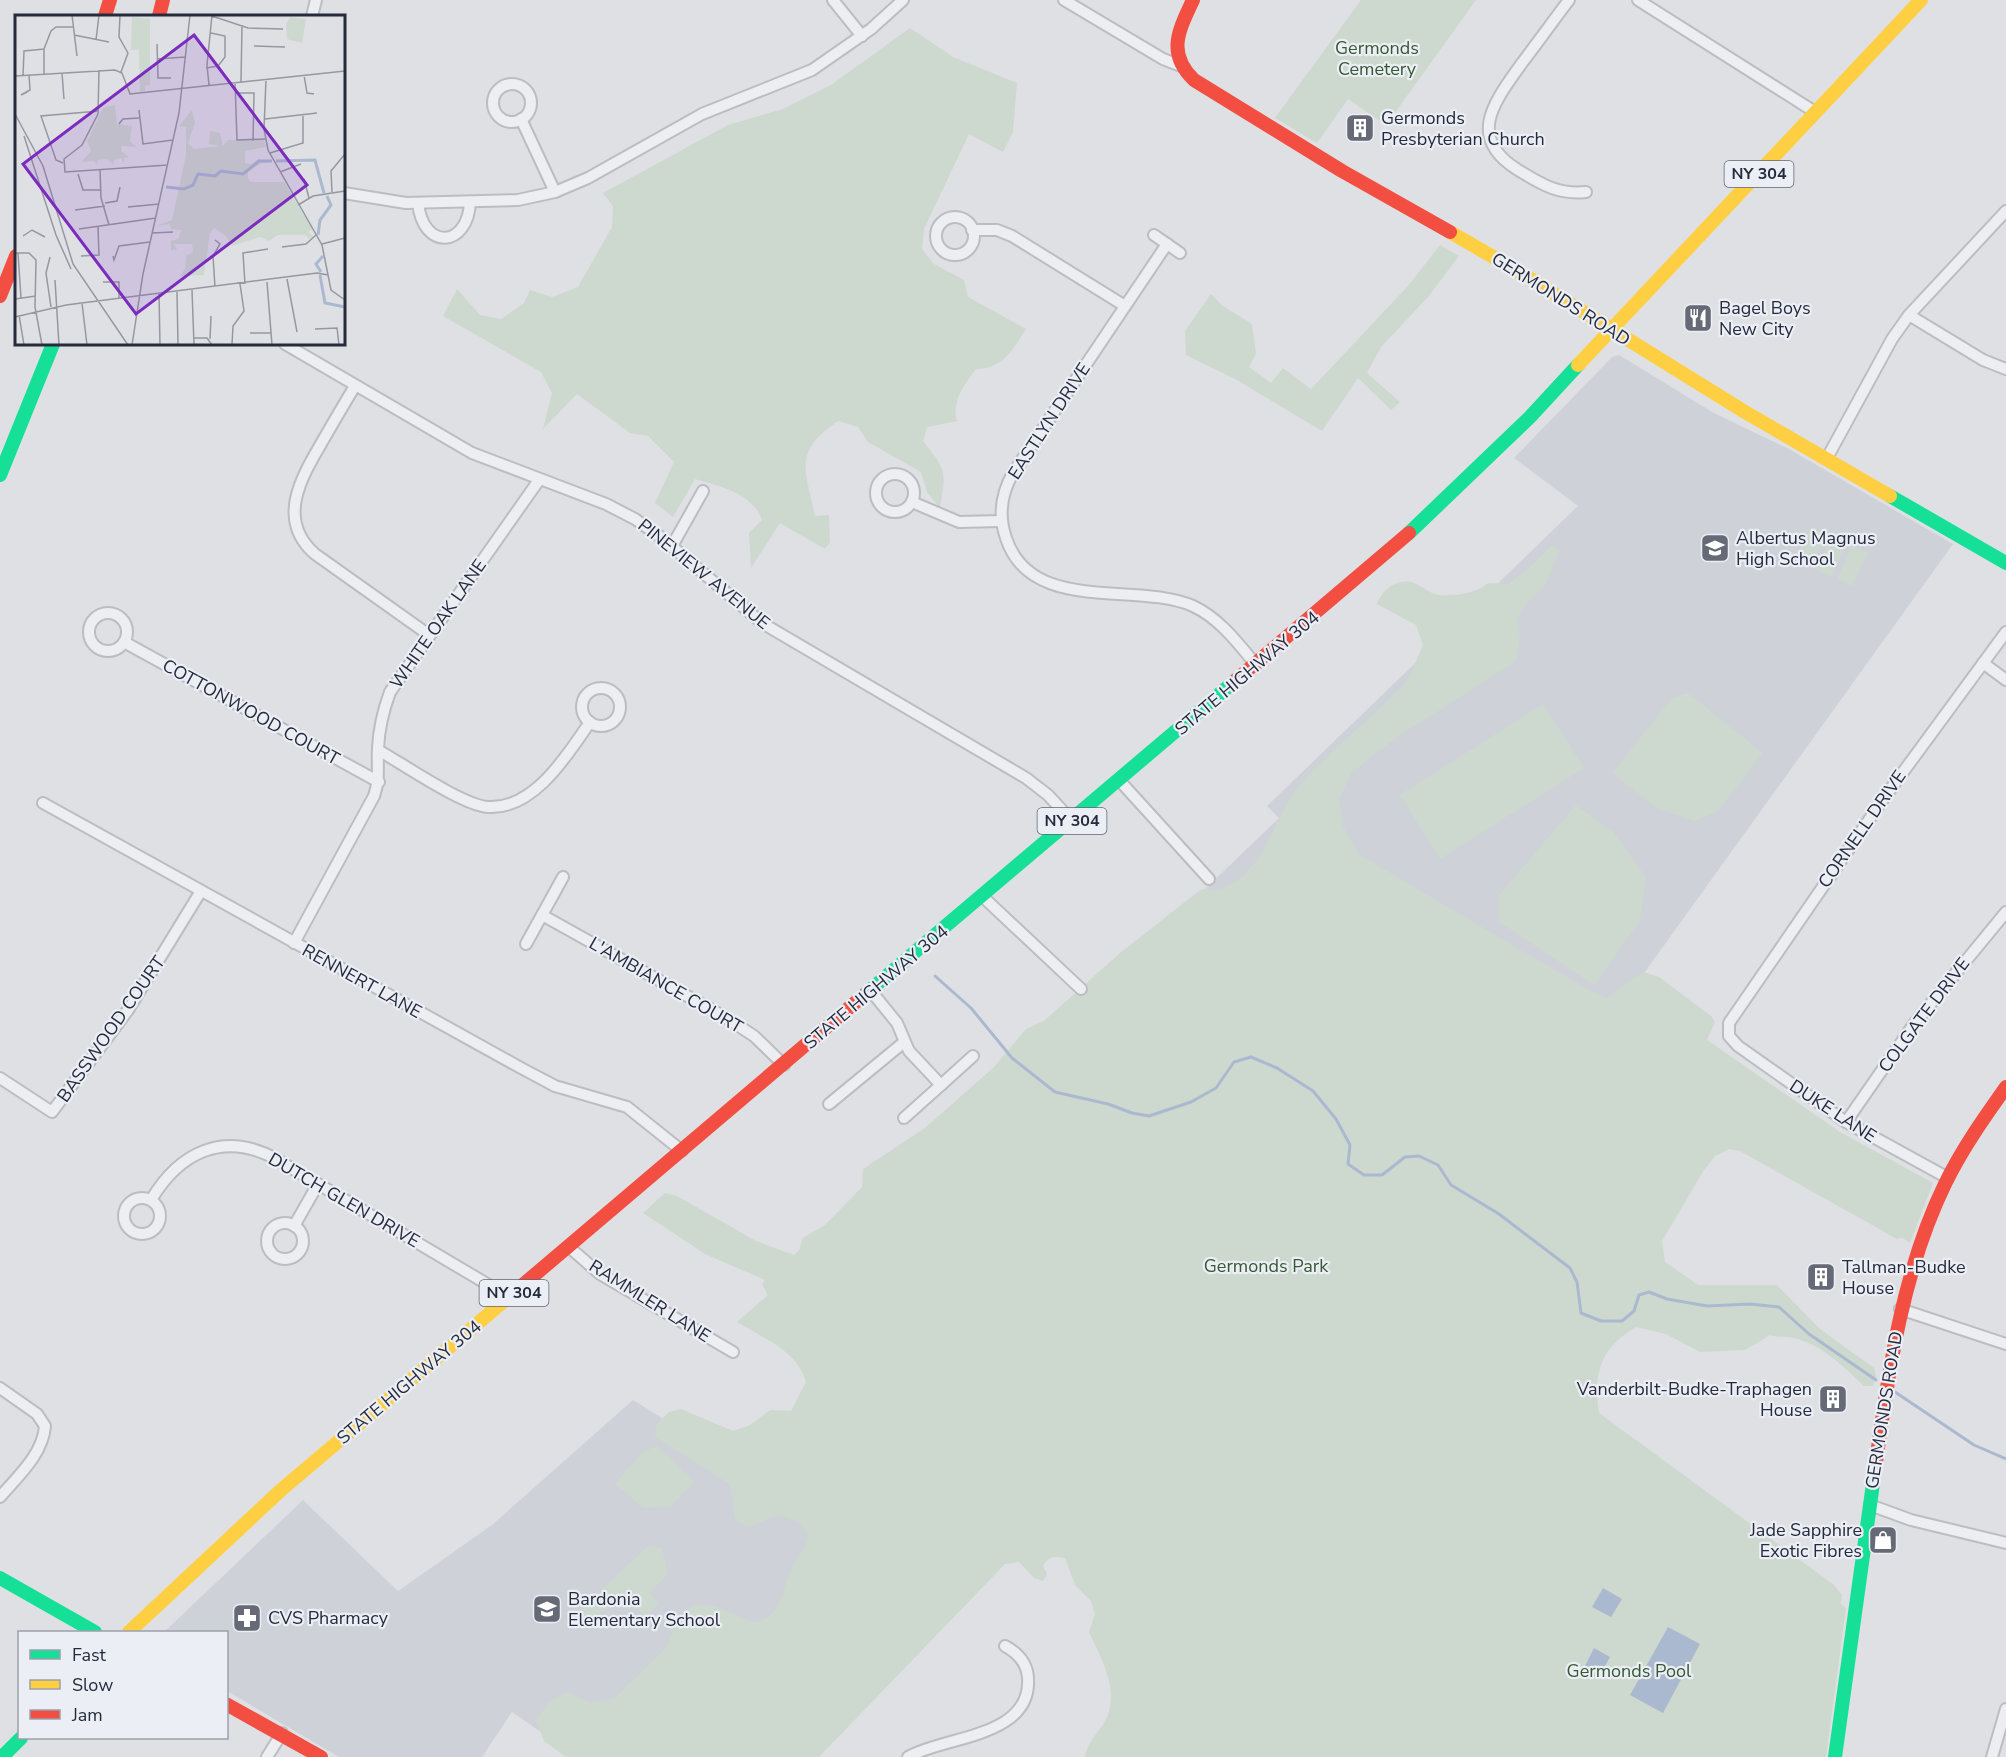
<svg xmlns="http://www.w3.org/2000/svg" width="2006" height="1757" font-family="'Nunito Sans',sans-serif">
  <rect width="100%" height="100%" fill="#dfe0e4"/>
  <g fill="#cfd1d9">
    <polygon points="1619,355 1714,413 1787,448 1953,544 1616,1012 1225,909 1206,888 1279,818 1267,806 1578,506 1514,458 1612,357"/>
    <polygon points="633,1400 960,1604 808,1757 577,1757 512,1712 482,1757 339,1757 227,1691 226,1632 164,1632 303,1500 398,1591 492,1525"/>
  </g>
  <g fill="#cdd8ce">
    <polygon points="1361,0 1476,0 1386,125 1348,99 1317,143 1275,118"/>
    <path d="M910 28 953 57 1017 83 1013 132 1003 152 969 134 924 229 922 249 934 264 964 280 968 297 1026 329C1013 349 1003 369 976 369 964 385 951 402 957 421L927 427 923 441C947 471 946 471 940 508L927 492 921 472 868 442 858 427 838 421C793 452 805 468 815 516L829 515 830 542 825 549 780 523 751 568 749 533 762 520C754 494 720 486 695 479L673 517 655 503 674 462 648 436 630 433 577 394 543 429 552 393 541 372 443 316 457 289 480 315 501 319 524 303 530 290 552 297 578 287 612 227 613 206 603 193 728 125 783 109 831 85Z"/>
    <polygon points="1440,245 1459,256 1428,297 1381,347 1367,373 1400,402 1391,410 1358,378 1322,431 1235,379 1186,355 1185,331 1211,294 1223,306 1252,324 1256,354 1249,367 1271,383 1283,368 1311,389 1408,286"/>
    <polygon points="1811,527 1826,534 1811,567 1796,560"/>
    <polygon points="1832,536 1847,544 1831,577 1816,569"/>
    <path d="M1551 546 1560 550 1544 587 1525 605 1517 620 1520 641 1516 661 1397 737 1351 773 1339 800 1343 826 1358 854 1587 989 1607 998 1643 972 1659 977 1711 1016 1715 1022 1707 1040 1840 1132 1933 1183 1910 1243 1902 1238 1897 1239 1740 1151 1729 1149 1715 1156 1704 1170 1662 1241 1665 1262 1698 1285H1777L1820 1329 1874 1368 1876 1376 1873 1386H1864C1844 1367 1824 1347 1798 1339 1789 1336 1779 1338 1770 1335L1745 1350 1700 1352 1666 1334 1636 1327C1600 1348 1593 1374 1599 1413L1834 1585 1842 1595 1841 1604 1846 1608 1826 1757H1085C1087 1741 1101 1731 1107 1717 1119 1687 1101 1659 1089 1632L1095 1614 1091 1601 1075 1585 1065 1558C1054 1556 1048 1556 1043 1566L1047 1574 1043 1581 1034 1578 1019 1562 1005 1564 819 1757H566L544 1741 536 1720 549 1702 567 1692 590 1703 615 1698 666 1648 678 1619 694 1605 715 1606 755 1623C784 1614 780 1593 791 1570 797 1557 806 1550 808 1535L798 1522 778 1515 747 1527 736 1520C732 1508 734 1494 728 1483L655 1437 656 1425 669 1412 681 1409 733 1431 750 1425 770 1410 791 1411 806 1382C798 1351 763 1338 737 1322L768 1295 762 1284 765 1280 705 1254 643 1213 665 1193 677 1196 756 1241 794 1255 799 1250 803 1238 825 1225 862 1187 863 1169 925 1128 994 1067 1026 1029 1045 1020 1120 953 1199 891 1206 888 1209 890C1261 889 1272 817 1300 785 1325 755 1359 730 1386 702 1393 695 1403 687 1408 679 1414 668 1418 656 1423 645L1416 625 1377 604C1382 590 1397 577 1414 583 1422 586 1430 594 1439 595 1457 596 1475 594 1488 583L1508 584 1526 571Z"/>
    <polygon points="1852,546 1868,553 1852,586 1837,579"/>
    <polygon points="1688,693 1763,753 1718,811 1694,821 1655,807 1612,773 1672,698"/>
    <polygon points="1543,704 1584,768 1440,859 1400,795"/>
    <polygon points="1576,805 1613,832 1646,877 1640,921 1594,985 1499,922 1499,895"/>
    <polygon points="657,1446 694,1482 672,1506 643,1508 615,1484 642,1452"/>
    <polygon points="648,1546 662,1548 668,1574 650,1593 659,1603 645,1617 623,1594 591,1621 580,1610"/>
  </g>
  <g fill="#abb9d0">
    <polygon points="1603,1588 1622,1599 1611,1617 1592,1607"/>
    <polygon points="1668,1627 1700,1644 1663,1713 1630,1695"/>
    <polygon points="1594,1648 1610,1657 1600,1675 1592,1678 1587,1676 1584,1668"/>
  </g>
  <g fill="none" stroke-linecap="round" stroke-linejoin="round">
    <g stroke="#abb9d0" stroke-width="3">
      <polyline points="935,976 971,1008 1012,1058 1055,1092 1108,1104 1132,1113 1149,1116 1191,1102 1216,1088 1234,1062 1251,1057 1277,1068 1313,1091 1336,1119 1350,1145 1348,1164 1364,1175 1382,1175 1405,1157 1419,1156 1438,1165 1451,1185 1499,1214 1570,1268 1577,1282 1581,1313 1601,1321 1622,1321 1634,1311 1639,1295 1649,1292 1667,1299 1707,1306 1750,1304 1779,1307 1809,1334 1876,1380"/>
      <polyline points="1895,1392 1974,1445 2006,1459"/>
    </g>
    <g stroke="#bcbdc1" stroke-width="14">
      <g id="street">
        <polyline points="833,0 862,36"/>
        <polyline points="1064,0 1163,59 1181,66"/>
        <path d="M1569 0C1553 21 1538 42 1522 63 1495 101 1465 137 1518 170 1541 184 1558 195 1586 192"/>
        <polyline points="1638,0 1815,112"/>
        <polyline points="312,16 316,0"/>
        <circle cx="512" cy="103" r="19"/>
        <polyline points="521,119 555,192"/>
        <polyline points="344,193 406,203 518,200 555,192 588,178 702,114 812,70 871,29 903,0"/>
        <path d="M418 203C423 251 468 248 470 202"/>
        <circle cx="955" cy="236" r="19"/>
        <polyline points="972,230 997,230 1012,236 1125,306"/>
        <polyline points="1154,235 1180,253"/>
        <path d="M1167 244 1013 473C1001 494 998 515 1006 538 1031 615 1136 581 1193 606 1219 618 1238 643 1256 665"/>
        <polyline points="1909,315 1983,360 2006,369"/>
        <polyline points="285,344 472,453 606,504 635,519 662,538 762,623 1026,778 1048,795 1072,821"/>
        <path d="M355 386C344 404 333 423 322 442 301 478 276 520 315 554L429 635"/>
        <polyline points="1827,458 1892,339 1909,315 2006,211"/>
        <circle cx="895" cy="493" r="19"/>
        <polyline points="912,502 959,522 1001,521"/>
        <polyline points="672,546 703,491"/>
        <circle cx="108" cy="632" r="19"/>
        <polyline points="124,642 379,782"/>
        <polyline points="1983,663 2006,680"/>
        <circle cx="601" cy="707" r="19"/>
        <path d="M378 750C403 764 462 805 488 807 534 810 568 754 590 722"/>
        <polyline points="1119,780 1209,879"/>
        <polyline points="43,803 521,1068 555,1086 627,1107 682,1151"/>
        <polyline points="982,896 1081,989"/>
        <polyline points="542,915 725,1017 754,1036 784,1065"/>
        <path d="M294 943 374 796C380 780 377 765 378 748 379 728 383 711 390 692L539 480"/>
        <polyline points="526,944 563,877"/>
        <polyline points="871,991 897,1023 909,1051 941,1085 904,1118"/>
        <polyline points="0,1078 52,1112 128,1010 201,891"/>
        <polyline points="941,1085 973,1056"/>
        <polyline points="829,1104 903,1043"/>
        <polyline points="1846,1122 1914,1024 2006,912"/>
        <polyline points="1948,1178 1846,1122 1738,1046 1729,1036 1729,1023 1884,798 2006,632"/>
        <circle cx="142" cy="1216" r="18"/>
        <path d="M151 1200C179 1153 223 1130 276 1159L509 1297"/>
        <circle cx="285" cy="1241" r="18"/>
        <polyline points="294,1226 318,1184"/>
        <polyline points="569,1247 600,1274 733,1352"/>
        <polyline points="1900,1309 2006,1344"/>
        <path d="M0 1388 37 1414 45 1426C43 1454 18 1476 0 1497"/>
        <polyline points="1870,1505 1911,1520 2006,1543"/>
        <polyline points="267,1757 282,1733"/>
        <path d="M908 1757C944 1736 1032 1738 1028 1678 1027 1663 1018 1653 1005 1646"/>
        <polyline points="1992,1757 2006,1709"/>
      </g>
    </g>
    <use href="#street" stroke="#edeef1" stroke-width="10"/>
    <g stroke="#16e098" stroke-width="14">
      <polyline points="0,475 53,344"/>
      <polyline points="1890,496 2006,563"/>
      <polyline points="1409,533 1530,417 1578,365"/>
      <polyline points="863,996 1236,680"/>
      <polyline points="0,1578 95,1632"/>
      <polyline points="2,1757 21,1738"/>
      <polyline points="1835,1757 1876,1462"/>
    </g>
    <g stroke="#ffcf43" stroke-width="14">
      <polyline points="1450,232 1519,272 1745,412 1890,496"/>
      <polyline points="1578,365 1921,0"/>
      <polyline points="129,1632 281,1490 511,1295"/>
    </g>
    <g stroke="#f24e42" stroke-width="14">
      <path d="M1193 0C1179 30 1166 53 1194 80L1342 171 1450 232"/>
      <polyline points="105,16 110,0"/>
      <polyline points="159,16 163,0"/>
      <polyline points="0,296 16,256"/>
      <polyline points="1236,680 1409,533"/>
      <polyline points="511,1295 863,996"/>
      <path d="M1876 1462C1889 1368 1903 1270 1945 1184 1962 1149 1984 1118 2006 1087"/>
      <polyline points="226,1704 321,1757"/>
    </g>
  </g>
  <defs>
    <g id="building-square" transform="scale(1.5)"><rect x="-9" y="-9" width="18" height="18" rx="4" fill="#666a77" stroke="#ebeef4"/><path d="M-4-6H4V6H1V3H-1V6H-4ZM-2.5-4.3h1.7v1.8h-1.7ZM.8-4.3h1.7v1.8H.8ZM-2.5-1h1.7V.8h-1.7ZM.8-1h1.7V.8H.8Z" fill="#fff"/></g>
    <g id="restaurant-square" transform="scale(1.5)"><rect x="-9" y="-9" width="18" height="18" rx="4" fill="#666a77" stroke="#ebeef4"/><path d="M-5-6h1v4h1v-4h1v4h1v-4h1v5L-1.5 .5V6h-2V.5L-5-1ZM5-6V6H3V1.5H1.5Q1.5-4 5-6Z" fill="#fff"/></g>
    <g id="school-square" transform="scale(1.5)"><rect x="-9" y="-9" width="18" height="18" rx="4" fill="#666a77" stroke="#ebeef4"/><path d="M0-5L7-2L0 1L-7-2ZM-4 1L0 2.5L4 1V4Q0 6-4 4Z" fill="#fff"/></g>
    <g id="shop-square" transform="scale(1.5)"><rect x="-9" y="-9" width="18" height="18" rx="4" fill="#666a77" stroke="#ebeef4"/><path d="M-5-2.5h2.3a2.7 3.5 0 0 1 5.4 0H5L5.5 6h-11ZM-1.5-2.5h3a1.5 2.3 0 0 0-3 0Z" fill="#fff"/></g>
    <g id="pharmacy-square" transform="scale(1.5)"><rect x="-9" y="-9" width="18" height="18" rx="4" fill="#666a77" stroke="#ebeef4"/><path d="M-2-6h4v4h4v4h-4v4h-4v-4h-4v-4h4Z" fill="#fff"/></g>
  </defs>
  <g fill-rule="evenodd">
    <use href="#building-square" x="1360" y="128"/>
    <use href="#restaurant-square" x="1698" y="318"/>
    <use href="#school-square" x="1715" y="548"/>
    <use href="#building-square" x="1821" y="1277"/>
    <use href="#building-square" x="1833" y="1399"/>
    <use href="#shop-square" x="1883" y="1540"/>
    <use href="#school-square" x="547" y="1609"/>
    <use href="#pharmacy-square" x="247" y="1618"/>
  </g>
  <g text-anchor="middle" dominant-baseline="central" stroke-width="4.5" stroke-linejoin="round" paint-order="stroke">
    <g fill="#ebeef4" stroke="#606674" stroke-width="1.5">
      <rect x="1724.5" y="161" width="69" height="26" rx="4.5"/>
      <rect x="1037.5" y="808" width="69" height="26" rx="4.5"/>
      <rect x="479.5" y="1280" width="69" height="26" rx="4.5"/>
    </g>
    <g font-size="16" font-weight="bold" fill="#252b3d">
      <text x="1759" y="174">NY 304</text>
      <text x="1072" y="821">NY 304</text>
      <text x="514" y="1293">NY 304</text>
    </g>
    <g font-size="18" fill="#355932" stroke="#ebeef4">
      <text x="1377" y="48">Germonds<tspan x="1377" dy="21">Cemetery</tspan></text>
      <text x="1266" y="1266">Germonds Park</text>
      <text x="1629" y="1671">Germonds Pool</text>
    </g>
    <g font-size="18" fill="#252b3d" stroke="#ebeef4" text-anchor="start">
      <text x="1381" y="118">Germonds<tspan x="1381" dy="21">Presbyterian Church</tspan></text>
      <text x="1719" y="308">Bagel Boys<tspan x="1719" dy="21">New City</tspan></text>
      <text x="1736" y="538">Albertus Magnus<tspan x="1736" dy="21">High School</tspan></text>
      <text x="1842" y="1267">Tallman-Budke<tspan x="1842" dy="21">House</tspan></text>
      <text x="1812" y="1389" text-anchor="end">Vanderbilt-Budke-Traphagen<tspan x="1812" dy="21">House</tspan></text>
      <text x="1862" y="1530" text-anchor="end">Jade Sapphire<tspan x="1862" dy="21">Exotic Fibres</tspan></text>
      <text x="568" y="1599">Bardonia<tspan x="568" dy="21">Elementary School</tspan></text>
      <text x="268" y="1618">CVS Pharmacy</text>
    </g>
    <g font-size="18" fill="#252b3d" stroke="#ebeef4">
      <text transform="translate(1561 299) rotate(32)">GERMONDS ROAD</text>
      <text transform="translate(1049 421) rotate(-57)">EASTLYN DRIVE</text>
      <text transform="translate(704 574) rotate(39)">PINEVIEW AVENUE</text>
      <text transform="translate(438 624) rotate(-55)">WHITE OAK LANE</text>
      <text transform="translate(1247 673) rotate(-40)">STATE HIGHWAY 304</text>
      <text transform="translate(251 712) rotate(29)">COTTONWOOD COURT</text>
      <text transform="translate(1862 829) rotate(-55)">CORNELL DRIVE</text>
      <text transform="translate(362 981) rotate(29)">RENNERT LANE</text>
      <text transform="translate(666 985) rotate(30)">L'AMBIANCE COURT</text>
      <text transform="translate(876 987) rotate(-40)">STATE HIGHWAY 304</text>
      <text transform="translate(1924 1015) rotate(-53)">COLGATE DRIVE</text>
      <text transform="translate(111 1029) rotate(-55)">BASSWOOD COURT</text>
      <text transform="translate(1833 1111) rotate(33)">DUKE LANE</text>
      <text transform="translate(344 1200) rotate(30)">DUTCH GLEN DRIVE</text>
      <text transform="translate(650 1301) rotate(32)">RAMMLER LANE</text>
      <text transform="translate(409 1382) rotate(-40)">STATE HIGHWAY 304</text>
      <text transform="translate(1884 1410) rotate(-81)">GERMONDS ROAD</text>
    </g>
  </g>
  <g transform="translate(15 15)">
    <rect width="330" height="330" fill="#dfe0e4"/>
    <path d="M117 2 135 4V70L130 71V76L125 77 124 35H116ZM275 2 291 4 287 28 272 24 271 9ZM100 90 102 109 117 111 115 126 121 132 107 131 106 136 114 142 109 143V149L106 143 99 145V150L92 144 83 145 82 150 79 146 66 147 76 136 72 126 88 93ZM177 95 180 108 173 128 179 134 205 131 194 129 195 116 205 118 208 131 213 125H249L251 132 230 136V148L236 149 243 144 257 147 245 149 233 157V163L236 167H269L297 214 293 217 298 221 294 224 290 220H263L254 226 245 222 217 231 211 221 199 213 195 218 189 260 165 261 170 254 171 241 178 237 177 229H159L162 234 156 236V226L163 224 166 215 156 214 155 209 141 211 157 205 171 140V112L164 111Z" fill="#cdd8ce"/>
    <path fill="none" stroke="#abb9d0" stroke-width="3" d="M261 146 300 145 309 178M151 172 169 174 178 170 183 159 200 161 206 156 228 159 244 146H257M303 220 305 205 316 190 312 181M306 257 301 249 308 241M305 260 310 288 330 292"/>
    <path fill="none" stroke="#9598a1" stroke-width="1.5" d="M57 0 62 41M105 0 104 22 113 38 106 57M197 1 233 13 268 14M59 20 94 27M81 25 84 0M142 29 143 63H156M239 31 270 32M142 44 170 42M191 53 203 51 210 42V21L196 18M84 55 83 99 67 130 49 144 50 157 153 150M47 58 49 84M29 59V34L36 16 41 12H58M289 60 292 78 299 79M0 61 100 55 107 58 115 79 330 56M8 61 9 36 29 34M251 64 249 114 253 135 307 230 316 275 330 285M220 67 222 125 250 124M226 67 227 10M194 70 192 50 197 0M12 77 6 80 15 75 14 60M220 78H239L238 126M124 95 128 129 158 125M0 99 28 151 58 249 113 330M250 104 302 98M106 106 104 109 108 104 124 103M9 121 41 220 56 254M255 138 288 128V101M48 148 41 145 26 101 84 96M85 155 86 183 94 210M265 157 286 149M63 159 68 175H86M289 164 294 183M317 177 316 156 330 139M90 188 102 186 105 172M283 190 298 181 330 176M113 192 144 189M60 195 90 191M64 214 141 203M137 218 158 217M8 221 17 215 30 222M307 229 330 223M267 232 291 229 301 220M0 238H14L21 245 20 292 27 330M3 238 6 283M66 241 84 240 83 212M98 241 99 245 104 231 135 227M35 242 31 258 36 292M272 264 282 317M40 265 44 330M88 267H104V284M252 267 257 330M230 269 228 238 253 234M200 272 198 241 205 229 200 225M177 275 179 330M162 277 163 330M144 278 145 330M0 284 21 281M67 288 72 330M4 300 9 330M0 302 51 290 302 258 313 260M300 314 322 313 324 330M235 318H256M179 323H192L197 330M195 324 196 301M117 330 128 259 164 98 175 0M217 330 218 311 229 296 225 269"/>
    <path fill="#7b2cbf" fill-opacity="0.15" stroke="#7b2cbf" stroke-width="3" d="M179 20 292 170 121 299 8 149Z"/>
    <rect width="330" height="330" fill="none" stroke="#252b3d" stroke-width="3"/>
  </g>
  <rect x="18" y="1631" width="210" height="108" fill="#ebeef4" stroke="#9ca0ab" stroke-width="1.5"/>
  <rect x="30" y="1650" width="30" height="9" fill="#16e098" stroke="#9ca0ab" stroke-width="1.5"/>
  <text x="72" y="1661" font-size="18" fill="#252b3d">Fast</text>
  <rect x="30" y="1680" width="30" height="9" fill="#ffcf43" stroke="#9ca0ab" stroke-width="1.5"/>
  <text x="72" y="1691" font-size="18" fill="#252b3d">Slow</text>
  <rect x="30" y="1710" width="30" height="9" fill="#f24e42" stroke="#9ca0ab" stroke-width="1.5"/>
  <text x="72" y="1721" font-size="18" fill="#252b3d">Jam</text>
</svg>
